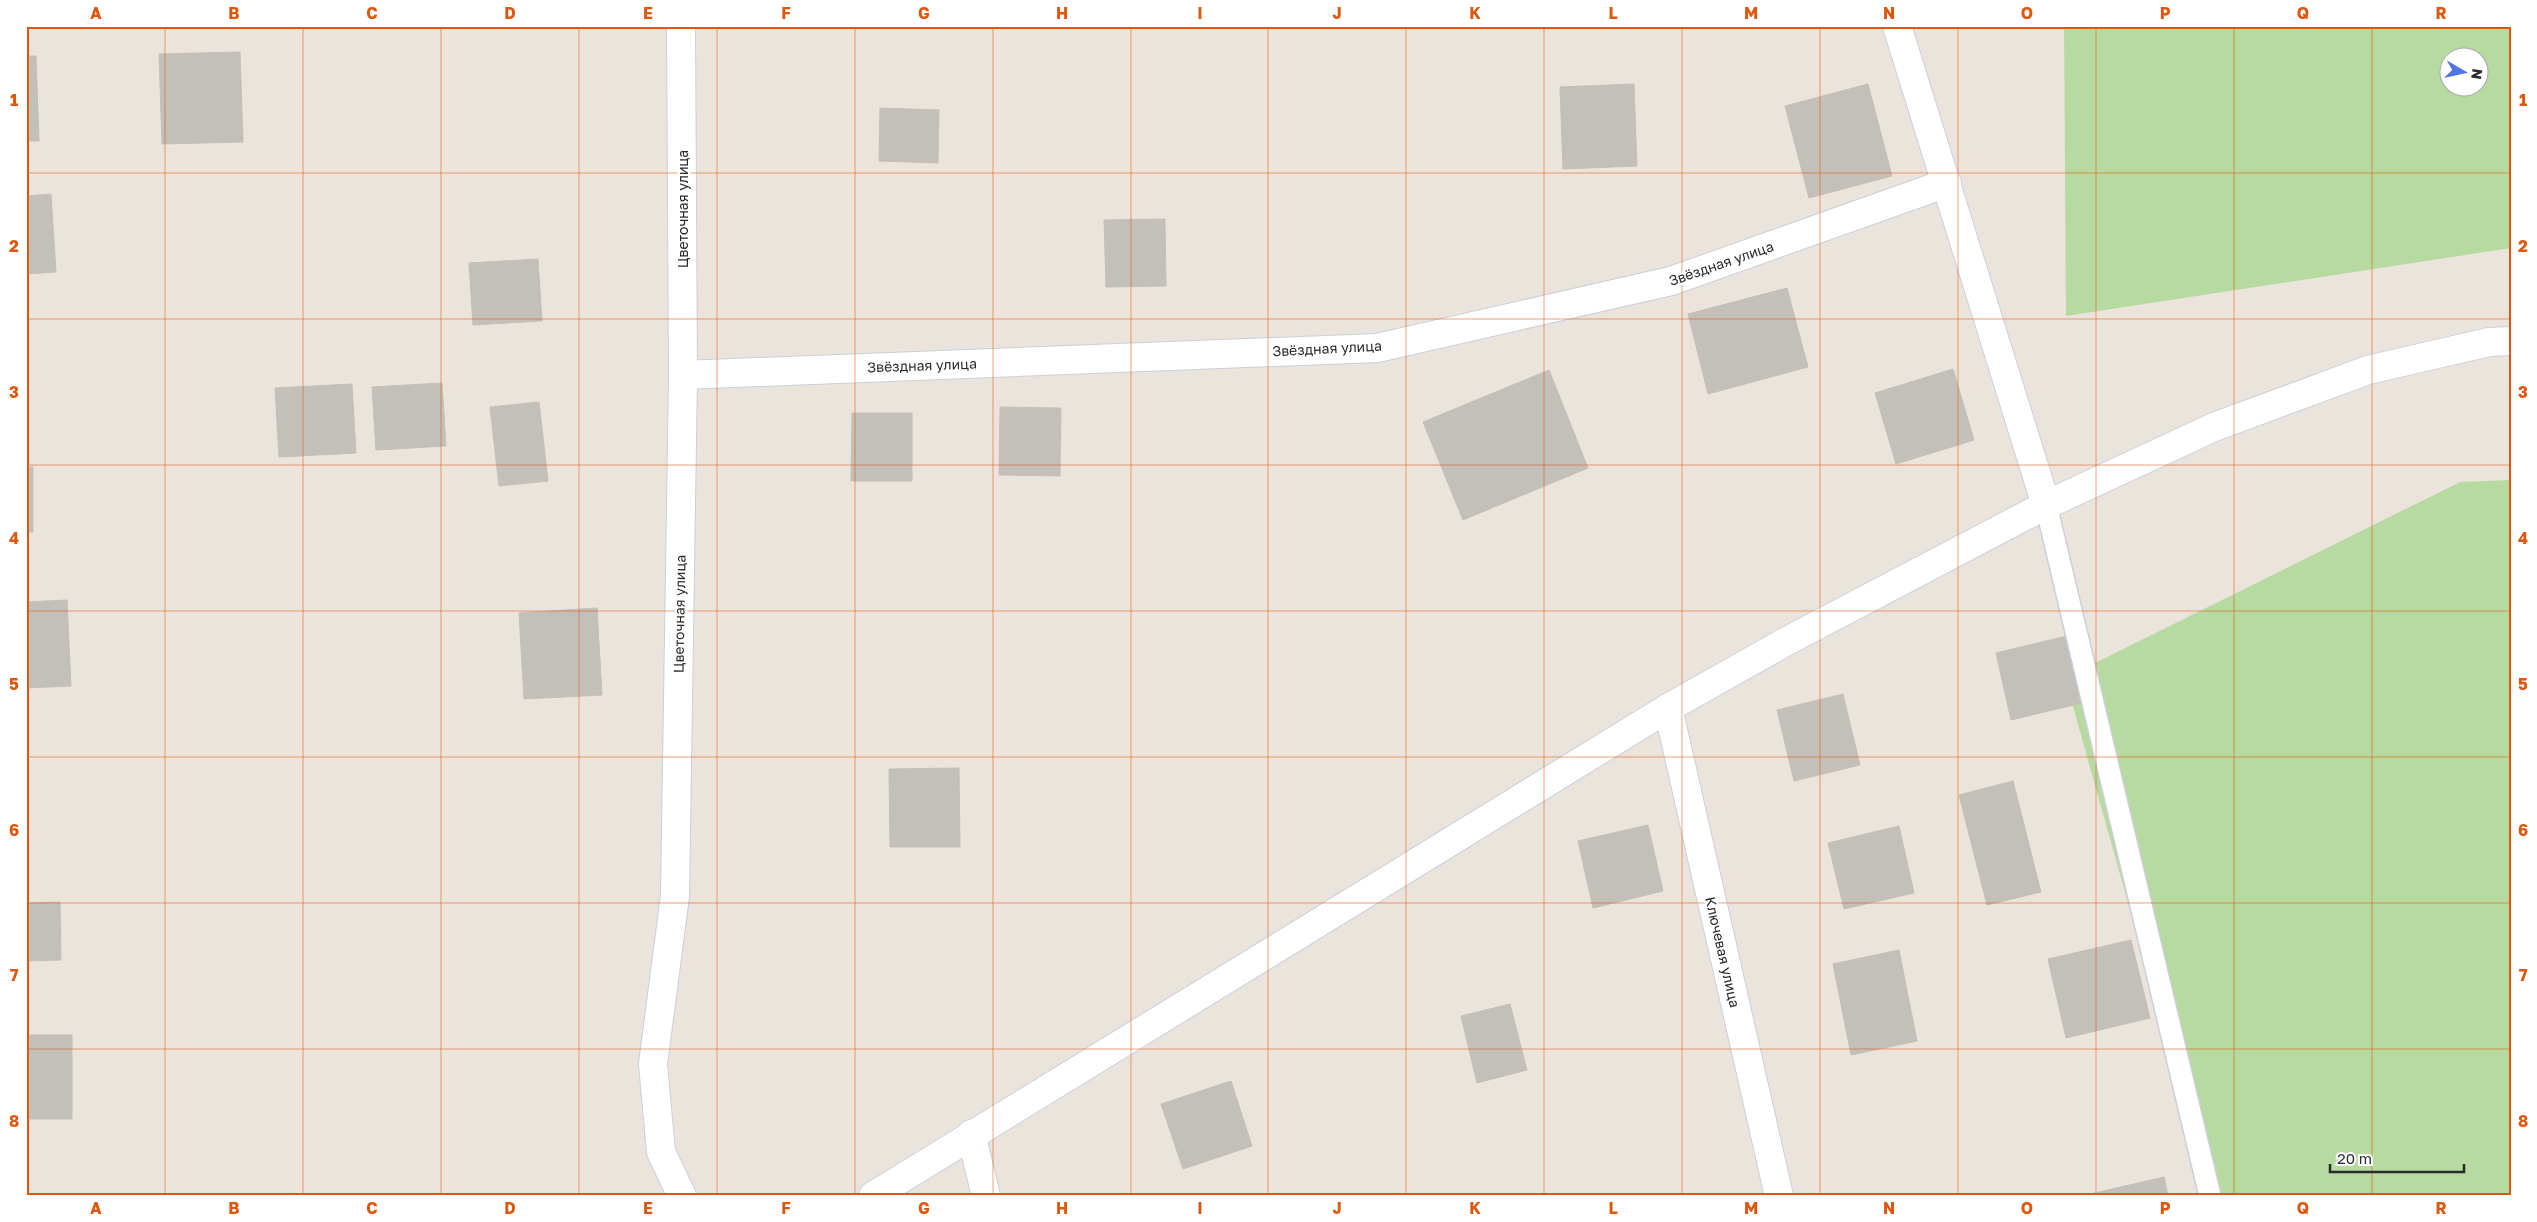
<svg xmlns="http://www.w3.org/2000/svg" width="2537" height="1222" font-family="'Golos Text',sans-serif">
  <rect width="100%" height="100%" fill="#eae4dd"/>
  <g fill="#b7daa0" fill-rule="evenodd">
    <path d="M2064 26H2511V248L2066 316ZM2450 58H2480V88H2450Z"/>
    <polygon points="2511,480 2511,1196 2210,1196 2065,678 2460,482"/>
  </g>
  <g fill="#c3bfb9" stroke="#c5bfb7">
    <polygon points="240,52 243,142 162,144 159,54"/>
    <polygon points="26,56 36,56 39,141 26,141"/>
    <polygon points="1634,84 1637,166 1563,169 1560,87"/>
    <polygon points="1868,84 1892,176 1809,198 1785,106"/>
    <polygon points="880,108 939,110 938,163 879,161"/>
    <polygon points="51,194 56,272 26,274 26,196"/>
    <polygon points="1165,219 1166,286 1106,287 1104,220"/>
    <polygon points="538,259 542,321 473,325 469,263"/>
    <polygon points="1787,288 1808,367 1708,394 1688,314"/>
    <polygon points="1953,369 1974,440 1896,464 1875,393"/>
    <polygon points="1549,370 1588,468 1463,520 1423,422"/>
    <polygon points="442,383 446,446 376,450 372,387"/>
    <polygon points="352,384 356,453 279,457 275,388"/>
    <polygon points="539,402 548,481 499,486 490,407"/>
    <polygon points="1000,407 1061,408 1060,476 999,475"/>
    <polygon points="852,413 912,413 912,481 851,481"/>
    <rect x="26" y="467" width="7" height="65"/>
    <polygon points="67,600 71,686 26,688 26,602"/>
    <polygon points="597,608 602,695 524,699 519,613"/>
    <polygon points="2067,636 2082,703 2011,720 1996,653"/>
    <polygon points="1843,694 1860,765 1794,781 1777,710"/>
    <polygon points="959,768 960,847 890,847 889,769"/>
    <polygon points="2013,781 2041,892 1987,905 1959,795"/>
    <polygon points="1648,825 1663,891 1593,908 1578,841"/>
    <polygon points="1899,826 1914,893 1844,909 1828,843"/>
    <polygon points="60,902 61,960 26,961 26,903"/>
    <polygon points="2131,940 2150,1018 2066,1038 2048,959"/>
    <polygon points="1899,950 1917,1041 1851,1055 1833,964"/>
    <polygon points="1510,1004 1527,1070 1477,1083 1461,1016"/>
    <rect x="26" y="1035" width="46" height="84"/>
    <polygon points="1231,1081 1252,1146 1183,1169 1161,1104"/>
    <polygon points="2164,1177 2168,1196 2082,1196"/>
  </g>
  <g fill="none" stroke-linecap="round" stroke-linejoin="round">
    <g stroke="#cccfda" stroke-width="24">
      <polyline id="service" points="2046,505 2210,1196"/>
    </g>
    <g stroke="#cccfda" stroke-width="30">
      <g id="minor">
        <polyline points="681,26 683,375 675,896 653,1064 661,1152 682,1196"/>
        <polyline points="1897,26 2046,505"/>
        <polyline points="683,375 1377,348 1671,281 1947,183"/>
        <polyline points="1668,708 1779,1196"/>
        <polyline points="971,1134 986,1196"/>
        <polyline points="873,1196 1668,708 1787,641 2046,505 2214,427 2368,370 2489,342 2511,341"/>
      </g>
    </g>
    <use href="#service" stroke="#fff" stroke-width="21"/>
    <use href="#minor" stroke="#fff" stroke-width="28"/>
  </g>
  <path fill="none" stroke="#de570e" stroke-width="1" stroke-opacity="0.55" d="M165 26V1196M303 26V1196M441 26V1196M579 26V1196M717 26V1196M855 26V1196M993 26V1196M1131 26V1196M1268 26V1196M1406 26V1196M1544 26V1196M1682 26V1196M1820 26V1196M1958 26V1196M2096 26V1196M2234 26V1196M2372 26V1196M26 173H2511M26 319H2511M26 465H2511M26 611H2511M26 757H2511M26 903H2511M26 1049H2511"/>
  <g text-anchor="middle" dominant-baseline="central" stroke-width="4.5" stroke-linejoin="round" paint-order="stroke">
    <g font-size="14" fill="#2a2a2a" stroke="#fff">
      <text transform="translate(682 209) rotate(-90)">Цветочная улица</text>
      <text transform="translate(1721 263) rotate(-19)">Звёздная улица</text>
      <text transform="translate(1327 348) rotate(-3)">Звёздная улица</text>
      <text transform="translate(922 365) rotate(-2)">Звёздная улица</text>
      <text transform="translate(679 614) rotate(-89)">Цветочная улица</text>
      <text transform="translate(1723 952) rotate(77)">Ключевая улица</text>
    </g>
  </g>
  <rect width="2537" height="1222" fill="none" stroke="#ffffff" stroke-width="55"/>
  <g transform="translate(2464 72) rotate(99)"><circle r="24" fill="#ffffff" stroke="#aaaaaa"/>
  <path d="M0-4L9 19L0 12L-9 19Z" fill="#5175e4"/>
  <text y="-8" font-size="14" font-weight="bold" text-anchor="middle" fill="#2a2a2a">N</text>
  </g>
  <path d="M2330 1164v8h134v-8" fill="none" stroke="#2a2a2a" stroke-width="2.5"/>
  <text x="2337" y="1164" font-size="15" fill="#2a2a2a" stroke="#ffffff" stroke-width="4" paint-order="stroke">20 m</text>
  <rect x="28" y="28" width="2482" height="1166" fill="none" stroke="#de570e" stroke-width="2"/>
  <g font-size="16" text-anchor="middle" font-weight="bold" fill="#de570e">
    <text x="96" y="19">A</text>
    <text x="234" y="19">B</text>
    <text x="372" y="19">C</text>
    <text x="510" y="19">D</text>
    <text x="648" y="19">E</text>
    <text x="786" y="19">F</text>
    <text x="924" y="19">G</text>
    <text x="1062" y="19">H</text>
    <text x="1200" y="19">I</text>
    <text x="1337" y="19">J</text>
    <text x="1475" y="19">K</text>
    <text x="1613" y="19">L</text>
    <text x="1751" y="19">M</text>
    <text x="1889" y="19">N</text>
    <text x="2027" y="19">O</text>
    <text x="2165" y="19">P</text>
    <text x="2303" y="19">Q</text>
    <text x="2441" y="19">R</text>
    <text x="14" y="106">1</text>
    <text x="2523" y="106">1</text>
    <text x="14" y="252">2</text>
    <text x="2523" y="252">2</text>
    <text x="14" y="398">3</text>
    <text x="2523" y="398">3</text>
    <text x="14" y="544">4</text>
    <text x="2523" y="544">4</text>
    <text x="14" y="690">5</text>
    <text x="2523" y="690">5</text>
    <text x="14" y="836">6</text>
    <text x="2523" y="836">6</text>
    <text x="14" y="981">7</text>
    <text x="2523" y="981">7</text>
    <text x="14" y="1127">8</text>
    <text x="2523" y="1127">8</text>
    <text x="96" y="1214">A</text>
    <text x="234" y="1214">B</text>
    <text x="372" y="1214">C</text>
    <text x="510" y="1214">D</text>
    <text x="648" y="1214">E</text>
    <text x="786" y="1214">F</text>
    <text x="924" y="1214">G</text>
    <text x="1062" y="1214">H</text>
    <text x="1200" y="1214">I</text>
    <text x="1337" y="1214">J</text>
    <text x="1475" y="1214">K</text>
    <text x="1613" y="1214">L</text>
    <text x="1751" y="1214">M</text>
    <text x="1889" y="1214">N</text>
    <text x="2027" y="1214">O</text>
    <text x="2165" y="1214">P</text>
    <text x="2303" y="1214">Q</text>
    <text x="2441" y="1214">R</text>
  </g>
</svg>
